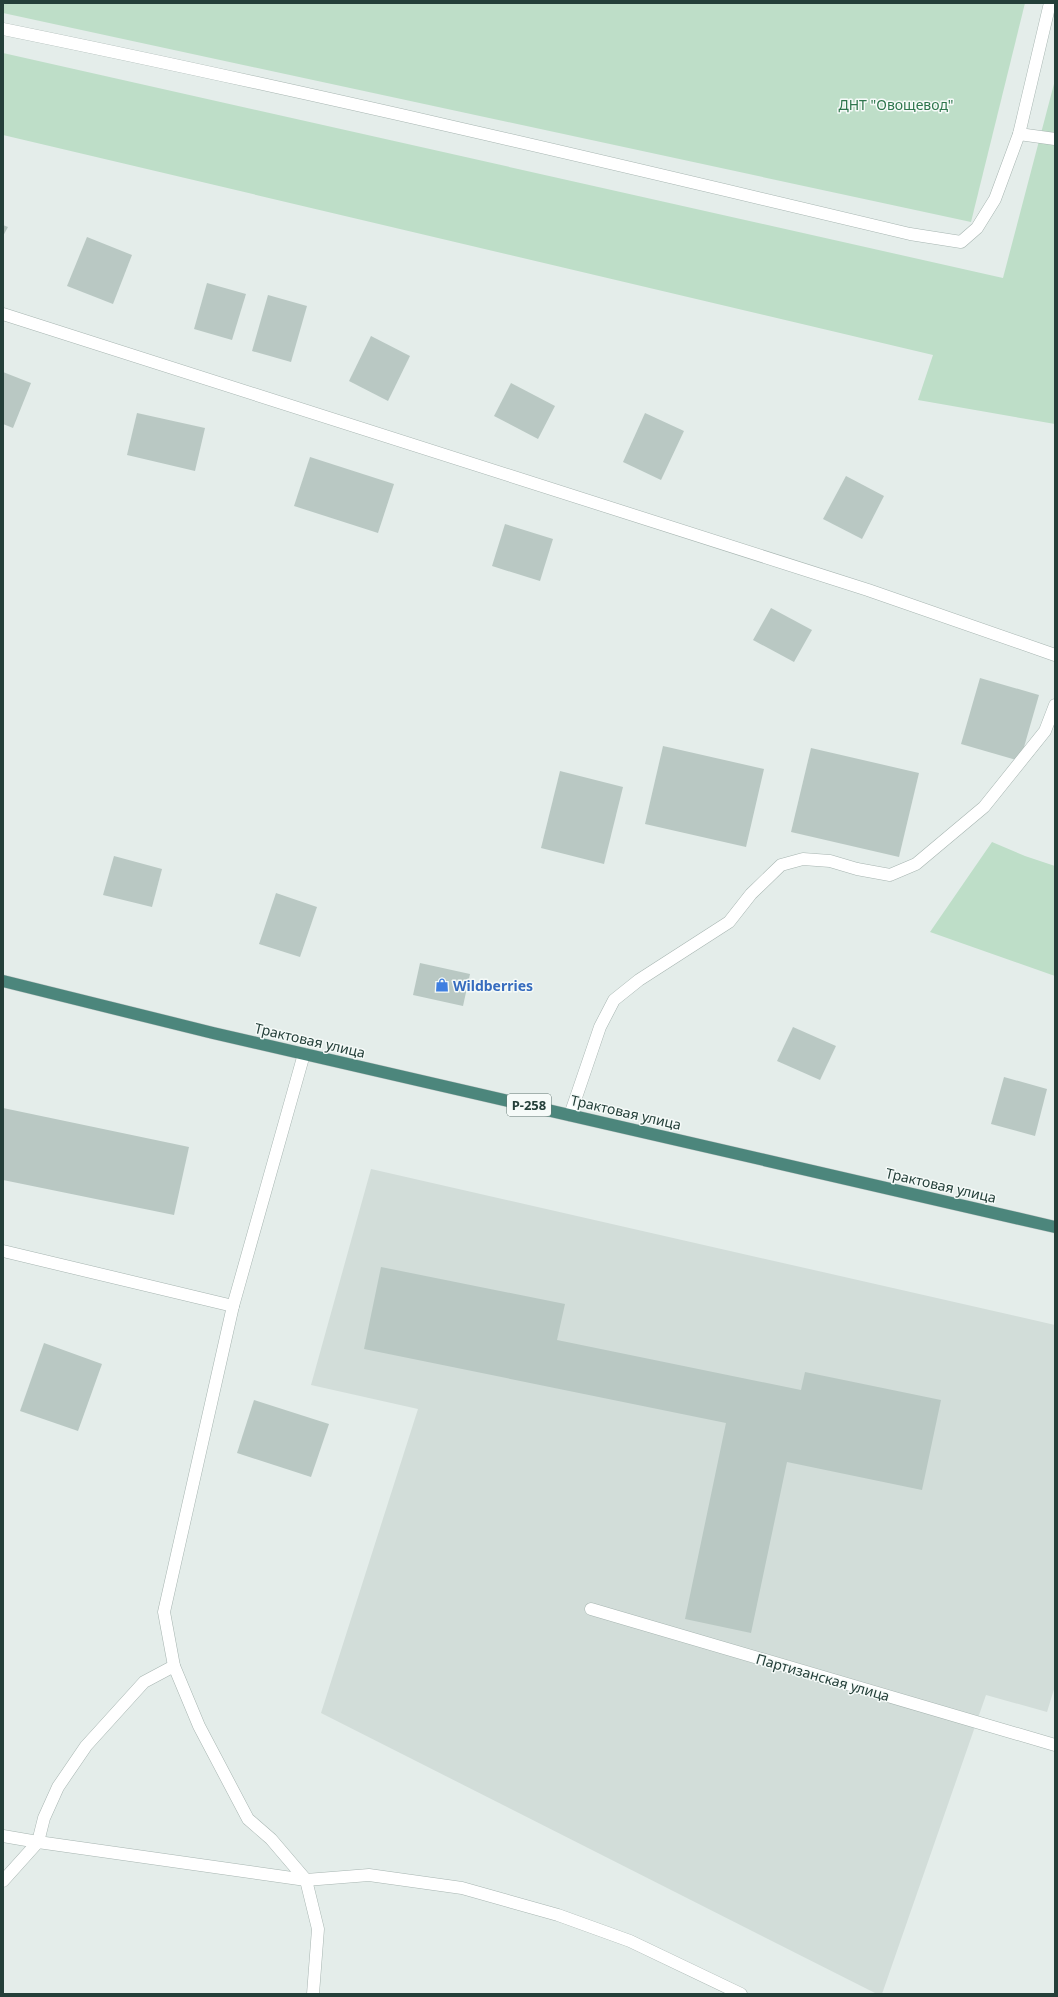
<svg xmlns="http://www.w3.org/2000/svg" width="1058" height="1997" font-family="'Noto Sans',sans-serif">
  <rect width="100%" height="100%" fill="#e4edea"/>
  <polygon fill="#d2ddd9" points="371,1169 1055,1325 1055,1686 1047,1712 986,1695 882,1994 877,1994 321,1713 418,1409 311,1385"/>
  <g fill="#bedec8">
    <polygon points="3,3 1025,3 971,222 3,13"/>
    <polygon points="3,53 1003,278 1055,80 1055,424 918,400 933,355 3,135"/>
    <polygon points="992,842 1025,856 1055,866 1055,976 930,932"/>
  </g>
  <g fill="#b9c8c3">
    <polygon points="3,225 8,227 3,236"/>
    <polygon points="87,237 132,255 113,304 67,286"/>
    <polygon points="207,283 246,294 232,340 194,329"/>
    <polygon points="268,295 307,306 291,362 252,351"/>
    <polygon points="371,336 410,356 388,401 349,381"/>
    <polygon points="3,372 31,383 13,428 3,424"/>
    <polygon points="511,383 555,406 538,439 494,416"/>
    <polygon points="137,413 205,428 195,471 127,455"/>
    <polygon points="645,413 684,431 661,480 623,462"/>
    <polygon points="310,457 394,484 378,533 294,506"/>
    <polygon points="846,476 884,496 862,539 823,519"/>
    <polygon points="505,524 553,539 540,581 492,566"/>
    <polygon points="771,608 812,630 794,662 753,640"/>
    <polygon points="980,678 1039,695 1020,761 961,744"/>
    <polygon points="663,746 764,769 746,847 645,824"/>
    <polygon points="811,748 919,773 899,857 791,832"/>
    <polygon points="560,771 623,787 604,864 541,848"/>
    <polygon points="114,856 162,869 152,907 103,895"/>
    <polygon points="276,893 317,907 300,957 259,944"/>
    <polygon points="420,963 470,974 463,1006 413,995"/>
    <polygon points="793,1027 836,1046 820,1080 777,1061"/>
    <polygon points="1004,1077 1047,1089 1035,1136 991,1124"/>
    <polygon points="3,1108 189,1147 174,1215 3,1180"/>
    <polygon points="381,1267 565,1304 557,1340 801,1390 805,1372 941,1400 922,1490 787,1462 751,1633 685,1619 726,1423 364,1349"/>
    <polygon points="44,1343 102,1364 78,1431 20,1411"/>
    <polygon points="254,1400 329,1424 311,1477 237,1453"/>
  </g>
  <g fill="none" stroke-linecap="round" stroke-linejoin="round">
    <g stroke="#a7b5b1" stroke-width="13">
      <g id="minor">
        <path d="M3 29C307 91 608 162 910 234L961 242 977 228 995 199 1019 134 1050 3"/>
        <polyline points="1019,134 1055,139"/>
        <polyline points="3,314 868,590 1055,655"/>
        <polyline points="304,1054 233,1306 164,1612 174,1666 199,1726 248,1819 271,1839 306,1880 318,1929 313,1994"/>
        <polyline points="570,1115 600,1027 614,1000 639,980 729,922 751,894 781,865 803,859 830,861 857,869 890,875 916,864 984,807 1045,731 1055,705"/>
        <polyline points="3,1251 233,1306"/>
        <polyline points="591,1609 1055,1745"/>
        <polyline points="3,1836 38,1842 306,1880 369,1875 462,1888 558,1915 630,1941 741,1994"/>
        <polyline points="3,1881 38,1842 44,1818 58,1787 86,1746 144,1682 174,1666"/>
      </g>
    </g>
    <g stroke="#c2c9c8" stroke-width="13">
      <polyline id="trunk" points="3,981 213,1033 1055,1227"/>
    </g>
    <use href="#minor" stroke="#fff" stroke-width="12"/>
    <use href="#trunk" stroke="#4c867c" stroke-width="12"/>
  </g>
  <defs>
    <g id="shop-bare" transform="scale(1.08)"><path d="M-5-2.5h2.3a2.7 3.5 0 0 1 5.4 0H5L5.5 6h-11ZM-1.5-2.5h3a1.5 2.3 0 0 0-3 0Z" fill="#3f7fe0" stroke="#f5faf8" stroke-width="2.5" paint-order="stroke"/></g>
  </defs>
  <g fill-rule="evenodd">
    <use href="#shop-bare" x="442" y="985"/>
  </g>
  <g text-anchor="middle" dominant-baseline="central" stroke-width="3" stroke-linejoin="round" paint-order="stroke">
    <rect fill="#f5faf8" stroke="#637772" stroke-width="1" x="507" y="1094" width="44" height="22" rx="3"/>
    <g font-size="13" font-weight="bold" fill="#243f39">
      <text x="529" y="1105">Р-258</text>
    </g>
    <g font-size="14" fill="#2e764d" stroke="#f5faf8">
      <text x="896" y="104">ДНТ "Овощевод"</text>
    </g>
    <g font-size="14" font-weight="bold" fill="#366cbe" stroke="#f5faf8" text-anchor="start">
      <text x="453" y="985">Wildberries</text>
    </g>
    <g font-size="14" fill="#243f39" stroke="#f5faf8">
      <text transform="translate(310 1040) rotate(13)">Трактовая улица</text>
      <text transform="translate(626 1112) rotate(13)">Трактовая улица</text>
      <text transform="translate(941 1185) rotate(13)">Трактовая улица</text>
      <text transform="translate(823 1677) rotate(16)">Партизанская улица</text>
    </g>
  </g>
  <rect width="1058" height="1997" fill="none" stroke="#243f39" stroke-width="8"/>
</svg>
